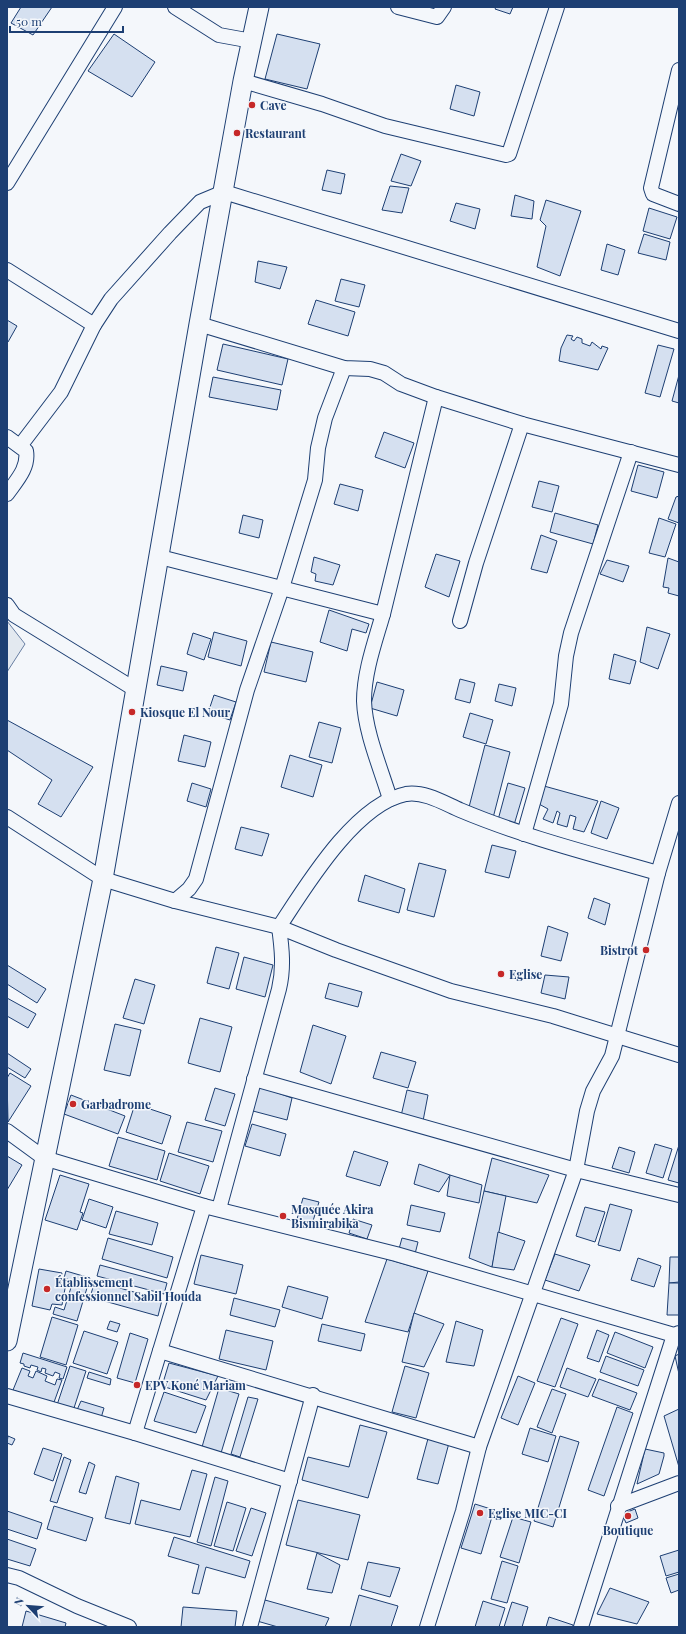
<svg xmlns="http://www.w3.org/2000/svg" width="686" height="1634" font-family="'Playfair Display',serif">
  <rect width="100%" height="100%" fill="#f4f7fb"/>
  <polygon fill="#e3e9f0" stroke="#687fa3" points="7,621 25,644 7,672"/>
  <g fill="#d5e0f0" stroke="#1d3f73">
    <polygon points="21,7 52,7 33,35 11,23"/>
    <polygon points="496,7 513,7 510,14 495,9"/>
    <polygon points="114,34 155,62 132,97 88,71"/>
    <polygon points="277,34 320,44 307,89 265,79"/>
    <polygon points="456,85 480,92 474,116 450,109"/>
    <polygon points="401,154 421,161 411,186 391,181"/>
    <polygon points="327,170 345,174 341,194 322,190"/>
    <polygon points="390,186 409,188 402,213 382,210"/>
    <polygon points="515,195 534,201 532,219 511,216"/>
    <polygon points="546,200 581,211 560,276 537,267 546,226 540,220"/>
    <polygon points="456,203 480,209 475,229 450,221"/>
    <polygon points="649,208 677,217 670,239 643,231"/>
    <polygon points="644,234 670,242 666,260 638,253"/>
    <polygon points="607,244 625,250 618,275 601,270"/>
    <polygon points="258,261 287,267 280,289 255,282"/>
    <polygon points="341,279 365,285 359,307 335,301"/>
    <polygon points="316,300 355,312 348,336 308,324"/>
    <polygon points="7,320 17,326 8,342 7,341"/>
    <polygon points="567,335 573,336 571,339 574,341 577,337 582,339 582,343 590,346 592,342 601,349 602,346 608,348 598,370 559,361 561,348"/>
    <polygon points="223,344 288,359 282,385 217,370"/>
    <polygon points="658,345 674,349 660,397 645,393"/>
    <polygon points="679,375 679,403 672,401"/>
    <polygon points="213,377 281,390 277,410 209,397"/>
    <polygon points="384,432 414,443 405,468 375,457"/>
    <polygon points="638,465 664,472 657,498 631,491"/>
    <polygon points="539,481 559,486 552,512 532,507"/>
    <polygon points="340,484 363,490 358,511 334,504"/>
    <polygon points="679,496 679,523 668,519 676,497"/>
    <polygon points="555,513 598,525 593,544 550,532"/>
    <polygon points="243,515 263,520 259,538 239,533"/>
    <polygon points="659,518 676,524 665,557 649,553"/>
    <polygon points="541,535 557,541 547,573 531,569"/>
    <polygon points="436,554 460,561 449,597 425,587"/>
    <polygon points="314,557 340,565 333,585 315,581 316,574 311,572"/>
    <polygon points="668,558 679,562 679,596 668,593 669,588 663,587"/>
    <polygon points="607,560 629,566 623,582 600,574"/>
    <polygon points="329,610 369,624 366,633 352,629 347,651 320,642"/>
    <polygon points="647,627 670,634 658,669 640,662"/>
    <polygon points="214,632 247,641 241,666 208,657"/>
    <polygon points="193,633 211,639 204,660 187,654"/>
    <polygon points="271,642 313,652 306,682 264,672"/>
    <polygon points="614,654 636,661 630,684 609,679"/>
    <polygon points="161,666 187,672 183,691 157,685"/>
    <polygon points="460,679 475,683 470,703 455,699"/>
    <polygon points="377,682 404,690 397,716 370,708"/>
    <polygon points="499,684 516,688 512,706 495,701"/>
    <polygon points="214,695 236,702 230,720 208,713"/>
    <polygon points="470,713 493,720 486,744 463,737"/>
    <polygon points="7,720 93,767 61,817 38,804 52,780 7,750"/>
    <polygon points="319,722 341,728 332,763 309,757"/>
    <polygon points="184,735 211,742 205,767 178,761"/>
    <polygon points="485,745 510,752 493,818 468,811"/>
    <polygon points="290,755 322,765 313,797 281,787"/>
    <polygon points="192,783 211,789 206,807 187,801"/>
    <polygon points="508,783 525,788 514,825 498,820"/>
    <polygon points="544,786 598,801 584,832 573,829 576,817 570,815 567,827 557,824 560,813 557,811 553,823 543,819 548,809 539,804"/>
    <polygon points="601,801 619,808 607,839 591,833"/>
    <polygon points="241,827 269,834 262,856 235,849"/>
    <polygon points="492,845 516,851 509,878 485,872"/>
    <polygon points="419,863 446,870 434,917 407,910"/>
    <polygon points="365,875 405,889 399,913 358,901"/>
    <polygon points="594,898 610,904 605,925 588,918"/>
    <polygon points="548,926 568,933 561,961 541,956"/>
    <polygon points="216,947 239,953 229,989 207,983"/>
    <polygon points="244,957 273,965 265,997 236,989"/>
    <polygon points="7,965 46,989 37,1003 7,984"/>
    <polygon points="545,975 569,977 565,999 541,993"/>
    <polygon points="135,979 155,985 144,1024 123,1018"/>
    <polygon points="329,983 362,992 358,1007 325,998"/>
    <polygon points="7,998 36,1014 28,1028 7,1016"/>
    <polygon points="200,1018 232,1027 220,1072 188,1063"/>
    <polygon points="115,1024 141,1030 130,1076 104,1070"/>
    <polygon points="313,1025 346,1036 331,1084 300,1072"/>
    <polygon points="381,1052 416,1062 408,1088 373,1078"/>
    <polygon points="7,1053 31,1069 25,1078 7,1067"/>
    <polygon points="10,1073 31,1086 8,1122 7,1078"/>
    <polygon points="258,1086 292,1098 287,1120 253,1111"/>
    <polygon points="215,1088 235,1094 225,1126 205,1120"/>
    <polygon points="407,1090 428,1095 423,1121 401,1116"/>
    <polygon points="71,1095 125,1116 118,1134 64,1114"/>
    <polygon points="135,1104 171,1116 162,1144 126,1132"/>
    <polygon points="187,1122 222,1131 213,1162 178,1152"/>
    <polygon points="252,1124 286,1134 280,1156 245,1146"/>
    <polygon points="118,1137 165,1151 157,1180 109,1166"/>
    <polygon points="655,1144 672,1149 663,1178 646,1173"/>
    <polygon points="679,1145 679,1183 668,1180"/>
    <polygon points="619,1147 635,1152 629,1173 612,1168"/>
    <polygon points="354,1151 388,1162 380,1186 346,1176"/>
    <polygon points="169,1153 209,1166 200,1194 160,1181"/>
    <polygon points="7,1156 22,1165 7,1190"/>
    <polygon points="492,1158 549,1175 537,1203 484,1191"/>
    <polygon points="419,1164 450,1175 439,1192 414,1184"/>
    <polygon points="60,1175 89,1184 80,1212 83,1213 77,1230 45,1220"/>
    <polygon points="450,1175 482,1185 479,1203 447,1196"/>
    <polygon points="484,1191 506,1196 492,1267 469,1258"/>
    <polygon points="303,1198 319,1202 312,1224 297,1219"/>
    <polygon points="89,1199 113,1207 106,1228 82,1220"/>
    <polygon points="610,1204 632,1210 620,1251 598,1245"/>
    <polygon points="411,1205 445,1213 440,1232 407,1225"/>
    <polygon points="585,1207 605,1212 595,1242 576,1236"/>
    <polygon points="116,1211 158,1223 152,1245 109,1234"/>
    <polygon points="353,1219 372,1225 367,1239 349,1233"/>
    <polygon points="498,1232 525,1241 514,1270 492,1267"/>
    <polygon points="108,1238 173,1257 167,1278 102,1259"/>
    <polygon points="402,1238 418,1242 415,1254 399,1249"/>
    <polygon points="555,1254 590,1265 579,1291 545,1280"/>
    <polygon points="201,1255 243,1265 236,1294 194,1284"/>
    <polygon points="670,1257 679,1257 679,1282 669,1283"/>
    <polygon points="638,1258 661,1266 654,1287 631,1280"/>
    <polygon points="387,1259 428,1271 408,1332 365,1322"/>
    <polygon points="100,1265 167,1283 164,1294 97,1276"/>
    <polygon points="39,1269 62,1273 60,1282 66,1283 62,1305 52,1304 50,1310 32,1306"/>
    <polygon points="66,1271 90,1278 77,1321 53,1314 55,1307 64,1310 73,1281 64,1278"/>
    <polygon points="95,1281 162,1300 158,1316 90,1297"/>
    <polygon points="669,1283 679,1283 679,1315 667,1315"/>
    <polygon points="288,1286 328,1297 322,1319 282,1307"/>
    <polygon points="234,1298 280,1310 275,1327 230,1315"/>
    <polygon points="414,1313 444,1324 424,1367 402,1362"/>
    <polygon points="52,1317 78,1325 66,1365 40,1357"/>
    <polygon points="561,1318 578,1324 555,1387 537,1381"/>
    <polygon points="110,1321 120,1324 117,1332 107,1329"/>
    <polygon points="456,1321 483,1330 474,1366 446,1362"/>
    <polygon points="322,1324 365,1334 361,1351 318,1341"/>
    <polygon points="226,1330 273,1341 266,1370 219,1359"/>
    <polygon points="597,1330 609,1335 599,1362 587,1358"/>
    <polygon points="84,1331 118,1342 107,1374 73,1363"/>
    <polygon points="615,1332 653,1347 645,1368 607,1353"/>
    <polygon points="130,1333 148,1339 135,1383 117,1378"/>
    <polygon points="23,1353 67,1367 63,1379 59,1378 60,1374 55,1372 53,1376 45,1373 46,1369 42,1368 41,1372 37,1370 38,1367 31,1365 30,1368 24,1366 24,1364 20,1363"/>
    <polygon points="679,1354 679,1374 675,1356"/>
    <polygon points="606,1356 644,1370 638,1386 600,1372"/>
    <polygon points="169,1363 218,1376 206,1400 162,1386"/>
    <polygon points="70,1366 86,1371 73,1411 57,1405"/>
    <polygon points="405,1366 429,1373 416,1418 392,1412"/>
    <polygon points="22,1368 30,1371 28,1376 33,1378 36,1371 47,1376 45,1381 55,1385 57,1379 62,1380 53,1405 13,1390"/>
    <polygon points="567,1368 596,1379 588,1397 560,1387"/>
    <polygon points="89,1372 111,1379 110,1385 87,1378"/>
    <polygon points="518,1376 535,1383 518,1425 501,1418"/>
    <polygon points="599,1379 637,1393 630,1410 592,1396"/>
    <polygon points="219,1388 239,1394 221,1453 202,1447"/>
    <polygon points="552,1389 566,1394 552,1433 537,1427"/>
    <polygon points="164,1392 206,1406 196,1433 154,1421"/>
    <polygon points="248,1397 258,1399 240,1457 231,1454"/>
    <polygon points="81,1401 104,1408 101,1418 77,1410"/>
    <polygon points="617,1407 633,1413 604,1496 588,1490"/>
    <polygon points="679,1409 679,1467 664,1416"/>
    <polygon points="360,1425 387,1432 368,1498 302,1480 308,1457 349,1467"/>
    <polygon points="530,1428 556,1436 548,1462 522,1454"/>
    <polygon points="429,1435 449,1443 438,1484 417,1479"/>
    <polygon points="8,1436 15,1439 12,1445 7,1443"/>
    <polygon points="560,1436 579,1442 553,1527 534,1521"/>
    <polygon points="43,1448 62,1454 53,1481 34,1474"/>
    <polygon points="645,1449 664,1453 664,1456 659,1474 637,1484"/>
    <polygon points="64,1457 71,1460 57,1503 50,1501"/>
    <polygon points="89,1462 95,1465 86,1494 79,1492"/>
    <polygon points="192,1470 207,1474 190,1537 135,1524 141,1500 180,1510"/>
    <polygon points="116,1476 139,1483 130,1524 105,1518"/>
    <polygon points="215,1477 228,1481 211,1546 197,1542"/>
    <polygon points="298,1500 360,1515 348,1560 286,1545"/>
    <polygon points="227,1502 246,1508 233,1551 214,1546"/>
    <polygon points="475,1504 494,1510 481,1554 461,1548"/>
    <polygon points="54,1506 93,1518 86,1541 47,1529"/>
    <polygon points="251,1508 266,1513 252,1556 236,1551"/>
    <polygon points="635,1509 638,1518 626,1523 622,1514"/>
    <polygon points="7,1511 42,1523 37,1539 7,1529"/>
    <polygon points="513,1517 531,1522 519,1563 500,1557"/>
    <polygon points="174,1537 250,1561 245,1578 206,1567 199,1594 192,1593 199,1565 168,1556"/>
    <polygon points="7,1539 36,1549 30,1566 7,1559"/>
    <polygon points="679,1550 679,1572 666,1576 660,1556"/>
    <polygon points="317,1553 340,1565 332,1593 307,1589"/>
    <polygon points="502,1561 518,1566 507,1603 491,1599"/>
    <polygon points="368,1562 400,1568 390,1597 361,1589"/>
    <polygon points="679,1574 679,1590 671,1593 666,1578"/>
    <polygon points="610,1588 649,1602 637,1624 597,1614"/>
    <polygon points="359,1595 398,1606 391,1627 350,1627"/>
    <polygon points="265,1600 329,1618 325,1627 278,1627 257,1621"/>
    <polygon points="483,1601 505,1608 499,1627 475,1627"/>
    <polygon points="512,1602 528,1607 522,1627 504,1627"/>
    <polygon points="183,1607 237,1611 235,1627 181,1627"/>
    <polygon points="26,1611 66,1623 65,1627 22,1627"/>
    <polygon points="549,1617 573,1625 573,1627 546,1627"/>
  </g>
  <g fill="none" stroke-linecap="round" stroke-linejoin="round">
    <g stroke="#1d3f73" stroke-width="16">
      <g id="street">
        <polyline points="175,7 219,35 252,41"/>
        <polyline points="398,7 437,17 444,7"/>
        <polyline points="679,70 651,188 653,194 679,204"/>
        <polyline points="243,81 322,104 385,126 506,155 509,154 557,7"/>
        <polyline points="7,183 115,7"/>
        <polyline points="7,270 94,325"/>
        <polyline points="199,324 344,368 370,369 384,373 401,384 436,397 522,424 679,465"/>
        <path d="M7 437 26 451C29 468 16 481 7 494"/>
        <polyline points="20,446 61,392 94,325 111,299 170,233 200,202 224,192 679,331"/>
        <path d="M160 557 383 614C375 642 364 672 364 701 365 732 381 769 390 799"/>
        <polyline points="7,605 14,615 136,690"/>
        <polyline points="383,614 436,397"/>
        <polyline points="460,621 476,563 522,424"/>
        <polyline points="7,817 103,879 175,901 279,927 336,950 451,991 553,1016 679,1055"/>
        <polyline points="524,834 561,704 566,656 571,633 631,452"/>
        <polyline points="175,901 189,889 196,879 247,690 282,588 315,480 318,448 325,418 344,368"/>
        <polyline points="254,1079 576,1170 679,1195"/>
        <polyline points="7,1131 44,1158 204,1206 396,1254 674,1335 679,1333"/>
        <path d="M219 1209 279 989C284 968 282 949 279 927 306 886 355 804 406 794 424 791 444 803 460 810 524 837 592 854 658 873"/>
        <polyline points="160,1351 479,1447"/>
        <polyline points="7,1396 135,1433 290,1481"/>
        <polyline points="135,1433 204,1206"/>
        <polyline points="618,1506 679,1483"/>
        <polyline points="7,1575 19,1578 77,1606 129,1627"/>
        <polyline points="250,1627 313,1395"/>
        <polyline points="427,1627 463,1511 479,1447 576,1170 587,1111 593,1091 612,1056 658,873 679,803"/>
        <polyline points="581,1627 674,1335"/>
      </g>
    </g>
    <g stroke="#1d3f73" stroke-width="21">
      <polyline id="secondary" points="7,1341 103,879 199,324 243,81 259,7"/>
    </g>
    <use href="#street" stroke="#f4f7fb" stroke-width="14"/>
    <use href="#secondary" stroke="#f4f7fb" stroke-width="19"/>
  </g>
  <g fill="#c62828" stroke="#f4f7fb" stroke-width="1.5">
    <circle cx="252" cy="105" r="4"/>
    <circle cx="237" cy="133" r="4"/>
    <circle cx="132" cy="712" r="4"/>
    <circle cx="646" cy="950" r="4"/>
    <circle cx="501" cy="974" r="4"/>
    <circle cx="73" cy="1104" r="4"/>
    <circle cx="283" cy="1216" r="4"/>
    <circle cx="47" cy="1289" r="4"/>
    <circle cx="137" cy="1385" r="4"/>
    <circle cx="480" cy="1513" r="4"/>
    <circle cx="628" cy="1516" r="4"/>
  </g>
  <g text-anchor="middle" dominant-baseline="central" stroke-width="3" stroke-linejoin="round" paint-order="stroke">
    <g font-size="12" font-weight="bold" fill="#1d3f73" stroke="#f4f7fb" text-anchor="start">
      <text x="260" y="105">Cave</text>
      <text x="245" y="133">Restaurant</text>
      <text x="140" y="712">Kiosque El Nour</text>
      <text x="638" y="950" text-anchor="end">Bistrot</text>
      <text x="509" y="974">Eglise</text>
      <text x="81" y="1104">Garbadrome</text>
      <text x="291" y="1209">Mosquée Akira<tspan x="291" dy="14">Bismirabika</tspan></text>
      <text x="55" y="1282">Établissement<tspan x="55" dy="14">confessionnel Sabil Houda</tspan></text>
      <text x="145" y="1385">EPV Koné Mariam</text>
      <text x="488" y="1513">Eglise MIC-CI</text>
      <text x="628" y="1530" text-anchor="middle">Boutique</text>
    </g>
  </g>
  <rect width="686" height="1634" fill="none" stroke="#1d3f73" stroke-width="16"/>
  <g transform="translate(28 1606) rotate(296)" stroke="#f4f7fb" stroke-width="3" paint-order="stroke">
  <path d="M0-3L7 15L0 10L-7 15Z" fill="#1d3f73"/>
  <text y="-6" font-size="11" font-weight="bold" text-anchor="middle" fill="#1d3f73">N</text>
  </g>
  <path d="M10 26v6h113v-6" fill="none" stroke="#1d3f73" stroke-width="2"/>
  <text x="16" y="26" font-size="12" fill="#1d3f73" stroke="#f4f7fb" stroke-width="3" paint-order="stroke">50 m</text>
</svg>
